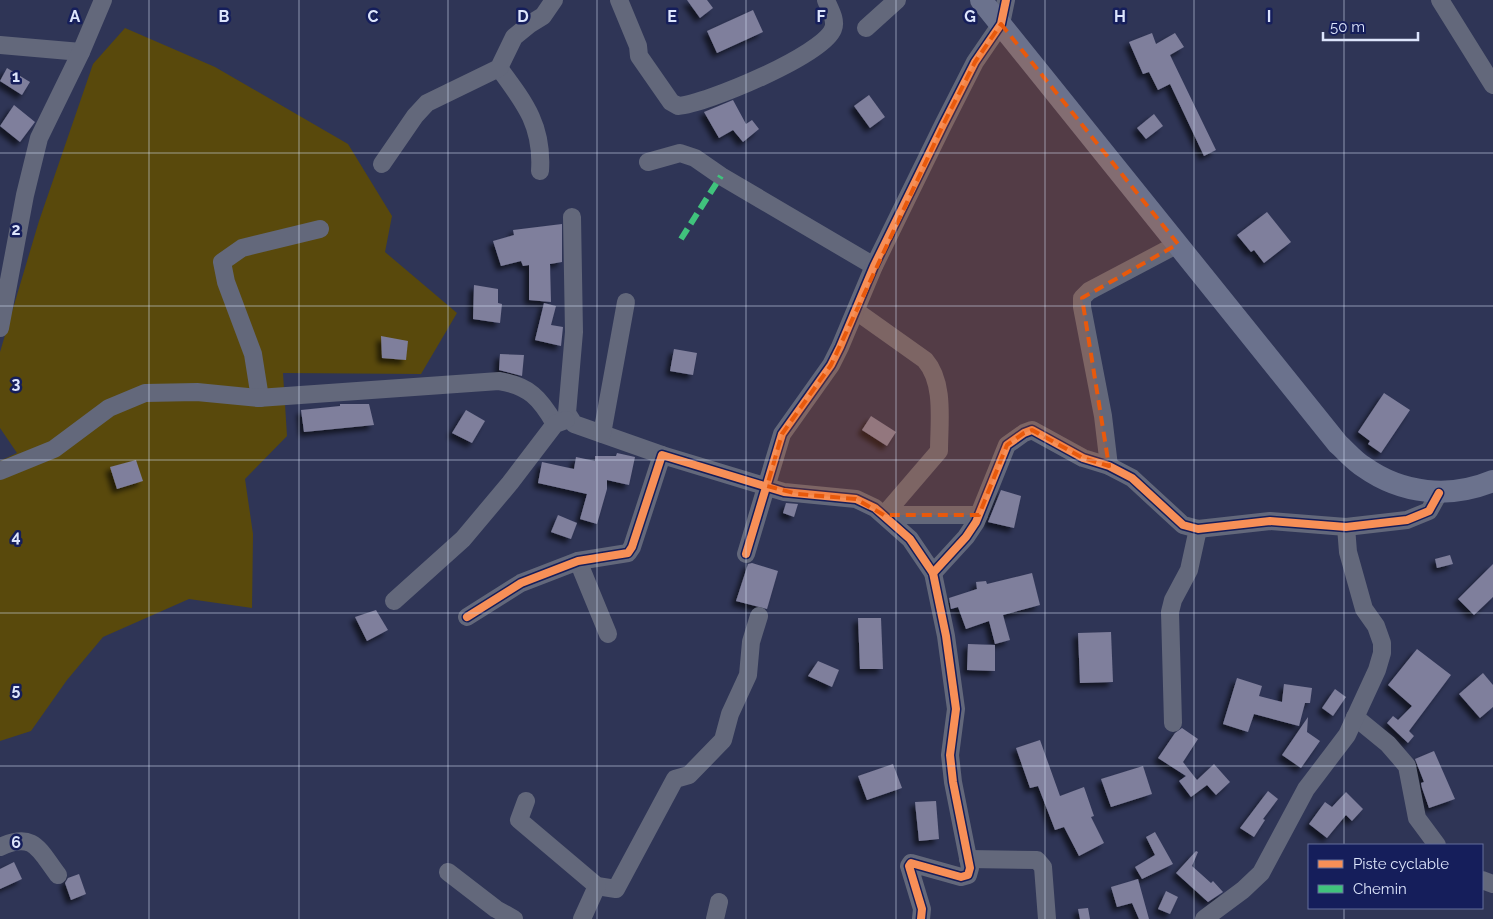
<svg xmlns="http://www.w3.org/2000/svg" width="1493" height="919" font-family="Raleway,sans-serif">
  <defs>
    <filter id="shadow"><feDropShadow dx="-4.5" dy="4.5" stdDeviation="2.5" flood-color="#0009"/></filter>
  </defs>
  <rect width="100%" height="100%" fill="#2f3556"/>
  <polygon fill="#59490c" points="125,28 215,67 348,144 392,216 385,252 457,313 421,374 283,373 287,436 245,479 253,534 252,608 189,599 103,637 67,680 31,731 0,741 0,461 17,453 0,428 0,352 39,221 93,64"/>
  <g fill="#7f7f9c" filter="url(#shadow)">
    <polygon points="687,0 707,0 713,8 700,18"/>
    <polygon points="753,10 763,32 717,53 707,31"/>
    <polygon points="1152,33 1156,44 1175,33 1184,47 1170,55 1216,150 1204,156 1170,84 1158,90 1149,72 1143,74 1129,42"/>
    <polygon points="7,68 30,82 22,95 0,81"/>
    <polygon points="869,95 885,117 870,128 854,106"/>
    <polygon points="733,100 746,124 752,120 759,129 743,142 733,130 719,138 704,112"/>
    <polygon points="14,105 35,122 20,142 0,126"/>
    <polygon points="1154,114 1163,126 1146,139 1137,128"/>
    <polygon points="1267,212 1291,242 1264,263 1254,250 1251,252 1237,235"/>
    <polygon points="562,224 562,262 550,264 551,302 529,300 529,265 523,266 521,261 501,266 493,241 514,235 513,230"/>
    <polygon points="474,285 498,289 498,303 502,304 500,323 473,319"/>
    <polygon points="544,303 556,306 551,325 563,327 561,346 535,340"/>
    <polygon points="381,336 408,341 406,360 382,358"/>
    <polygon points="674,349 697,353 693,375 670,371"/>
    <polygon points="500,354 524,355 522,376 499,370"/>
    <polygon points="1384,393 1410,410 1381,453 1368,444 1370,441 1358,432"/>
    <polygon points="340,404 369,404 374,425 304,432 301,410 340,406"/>
    <polygon points="466,410 485,421 472,443 452,433"/>
    <polygon points="871,416 896,432 887,446 862,430"/>
    <polygon points="617,453 635,457 629,485 607,480 607,489 597,524 580,519 587,494 538,483 542,462 574,469 576,457 595,461 595,456 616,456"/>
    <polygon points="136,460 143,481 117,489 110,467"/>
    <polygon points="1001,490 1021,496 1014,528 988,522"/>
    <polygon points="786,503 798,504 794,517 783,513"/>
    <polygon points="558,515 577,523 571,539 551,532"/>
    <polygon points="1450,555 1453,564 1437,568 1435,559"/>
    <polygon points="752,563 778,571 767,609 736,601 748,564"/>
    <polygon points="1493,564 1493,597 1474,615 1458,599"/>
    <polygon points="1032,573 1040,605 1003,615 1010,640 995,644 989,621 966,629 958,607 951,609 949,598 977,589 976,582 986,581 987,584"/>
    <polygon points="376,610 388,630 367,641 355,617"/>
    <polygon points="858,618 881,618 883,669 860,669"/>
    <polygon points="1111,632 1113,682 1080,683 1078,633"/>
    <polygon points="968,644 995,645 995,671 967,670"/>
    <polygon points="1417,649 1451,675 1409,731 1414,736 1408,743 1387,723 1393,716 1398,720 1412,706 1388,685"/>
    <polygon points="818,661 839,670 832,687 808,676"/>
    <polygon points="1483,673 1493,685 1493,707 1480,718 1459,694"/>
    <polygon points="1237,678 1262,686 1259,696 1282,702 1284,684 1312,688 1310,703 1305,703 1299,726 1254,714 1248,732 1223,724"/>
    <polygon points="1335,689 1346,697 1333,716 1322,708"/>
    <polygon points="1308,717 1307,732 1320,741 1301,768 1282,755"/>
    <polygon points="1182,728 1198,739 1183,762 1197,780 1214,764 1230,782 1216,795 1207,785 1191,797 1179,781 1186,776 1158,758 1175,733"/>
    <polygon points="1040,740 1060,796 1084,787 1094,816 1091,817 1104,843 1079,856 1064,827 1055,830 1038,786 1030,788 1016,748"/>
    <polygon points="1434,751 1455,799 1429,808 1422,788 1421,783 1424,782 1415,759"/>
    <polygon points="893,764 902,788 867,800 858,776"/>
    <polygon points="1143,766 1152,794 1111,807 1101,779"/>
    <polygon points="1268,791 1278,799 1263,819 1265,820 1254,837 1240,828"/>
    <polygon points="1346,792 1363,809 1352,821 1346,815 1327,838 1309,824 1325,802 1332,807"/>
    <polygon points="936,801 939,839 919,841 915,802"/>
    <polygon points="1155,832 1173,864 1142,879 1135,867 1155,855 1146,837"/>
    <polygon points="1196,851 1198,852 1192,866 1211,883 1213,881 1223,892 1208,902 1176,873"/>
    <polygon points="14,862 22,879 0,889 0,869"/>
    <polygon points="79,874 86,894 71,900 65,883 68,878"/>
    <polygon points="1138,879 1149,919 1139,919 1132,903 1117,907 1111,887"/>
    <polygon points="1166,891 1178,897 1170,914 1158,909"/>
    <polygon points="1088,908 1090,919 1080,919 1078,909"/>
  </g>
  <g fill="none" stroke-linecap="round" stroke-linejoin="round">
    <g stroke="#63687b" stroke-width="18">
      <path d="M619 0 638 46 639 56 671 102 678 106C706 104 823 55 833 29 837 20 829 8 826 0"/>
      <polyline points="1440,0 1493,85"/>
      <polyline points="866,28 897,0"/>
      <polyline points="0,45 81,52"/>
      <path d="M499 68C525 103 543 126 540 171"/>
      <polyline points="648,162 680,153 695,158 721,176 874,266"/>
      <polyline points="382,164 415,116 427,103 499,68 514,37 530,24 543,16 554,0"/>
      <polyline points="572,217 574,332 567,413 574,424 662,455"/>
      <path d="M856 311 925 360C945 383 939 422 939 451L884 515"/>
      <polyline points="0,328 25,195 39,138 81,52 103,0"/>
      <polyline points="260,398 253,354 226,282 222,262 242,248 320,229"/>
      <polyline points="602,434 626,302"/>
      <polyline points="1109,466 1103,416 1082,307 1082,298 1089,291 1178,244"/>
      <path d="M0 471 54 449 109 408 145 393 197 392 258 398 499 381C529 386 540 398 555 424"/>
      <polyline points="884,515 979,515"/>
      <polyline points="746,554 782,434 831,365 840,347 874,266 943,125 975,62 1001,24 1006,0"/>
      <polyline points="578,561 608,634"/>
      <polyline points="933,573 966,537 976,522 1007,445 1024,433 1032,430 1083,458 1109,466 1132,478 1183,525 1198,529 1270,521 1346,527 1407,520 1429,511 1439,493"/>
      <polyline points="394,601 463,539 510,483 555,424 566,420"/>
      <polyline points="467,617 521,583 578,561 628,553 632,547 662,455 784,492 856,499 875,508 910,539 933,573 946,636 956,709 950,755 953,782 970,868 968,875 961,877 911,863 909,866 922,909 921,919"/>
      <polyline points="1355,717 1388,744 1407,766 1417,818 1437,845"/>
      <polyline points="1173,723 1170,612 1173,600 1189,570 1198,529"/>
      <polyline points="526,801 519,820 597,886 616,889 675,779 689,775 723,740 730,714 748,675 751,642 759,616"/>
      <path d="M0 847C34 831 39 850 58 875"/>
      <polyline points="968,859 1037,860 1043,867 1047,919"/>
      <polyline points="448,872 496,909 514,919"/>
      <polyline points="1482,880 1493,884"/>
      <polyline points="582,919 597,886"/>
      <polyline points="715,919 719,902"/>
      <polyline points="1204,919 1243,890 1261,873 1306,789 1347,735 1377,670 1382,653 1382,643 1376,626 1364,609 1348,552 1346,527"/>
    </g>
    <path stroke="#6b728d" stroke-width="22" d="M981 0 1338 444C1346 451 1354 461 1364 467 1402 494 1450 499 1493 481"/>
    <polyline stroke="#40c37c" stroke-width="6" stroke-dasharray="12 6" stroke-linecap="butt" points="681,239 721,176"/>
    <g stroke="#151e5b" stroke-width="11">
      <g id="cycleway">
        <polyline points="746,554 782,434 831,365 840,347 874,266 943,125 975,62 1001,24 1006,0"/>
        <polyline points="933,573 966,537 976,522 1007,445 1024,433 1032,430 1083,458 1109,466 1132,478 1183,525 1198,529 1270,521 1346,527 1407,520 1429,511 1439,493"/>
        <polyline points="467,617 521,583 578,561 628,553 632,547 662,455 784,492 856,499 875,508 910,539 933,573 946,636 956,709 950,755 953,782 970,868 968,875 961,877 911,863 909,866 922,909 921,919"/>
      </g>
    </g>
    <use href="#cycleway" stroke="#f78f57" stroke-width="8"/>
  </g>
  <path fill="#e8590c" fill-opacity="0.2" stroke="#e8590c" stroke-width="4" stroke-dasharray="10 6" stroke-linejoin="round" d="M1001 24 1178 244 1082 298 1109 466 1083 458 1032 430 1024 433 1007 445 979 515H884L856 499 798 494 767 486 782 434 831 365 943 125 975 62Z"/>
  <path fill="none" stroke="#dde5fc" stroke-width="1" stroke-opacity="0.55" d="M149 0V919M299 0V919M448 0V919M597 0V919M746 0V919M896 0V919M1045 0V919M1194 0V919M1344 0V845M0 153H1493M0 306H1493M0 460H1493M0 613H1493M0 766H1493M1344 908V919"/>
  <g font-size="16" text-anchor="middle" font-weight="bold" fill="#dde5fc" stroke="#151e5b" stroke-width="5" stroke-linejoin="round" paint-order="stroke">
    <text x="75" y="22">A</text>
    <text x="224" y="22">B</text>
    <text x="373" y="22">C</text>
    <text x="523" y="22">D</text>
    <text x="672" y="22">E</text>
    <text x="821" y="22">F</text>
    <text x="970" y="22">G</text>
    <text x="1120" y="22">H</text>
    <text x="1269" y="22">I</text>
    <text x="16" y="82">1</text>
    <text x="16" y="235">2</text>
    <text x="16" y="389">3</text>
    <text x="16" y="542">4</text>
    <text x="16" y="695">5</text>
    <text x="16" y="848">6</text>
  </g>
  <rect x="1308" y="844" width="175" height="65" fill="#151e5b" stroke="#656e9b"/>
  <rect x="1318" y="860" width="25" height="8" fill="#f78f57" stroke="#656e9b"/>
  <text x="1353" y="869" font-size="15" fill="#dde5fc">Piste cyclable</text>
  <rect x="1318" y="885" width="25" height="8" fill="#40c37c" stroke="#656e9b"/>
  <text x="1353" y="894" font-size="15" fill="#dde5fc">Chemin</text>
  <path d="M1323 32v8h95v-8" fill="none" stroke="#dde5fc" stroke-width="2.5"/>
  <text x="1330" y="32" font-size="15" fill="#dde5fc" stroke="#151e5b" stroke-width="4" paint-order="stroke">50 m</text>
</svg>
